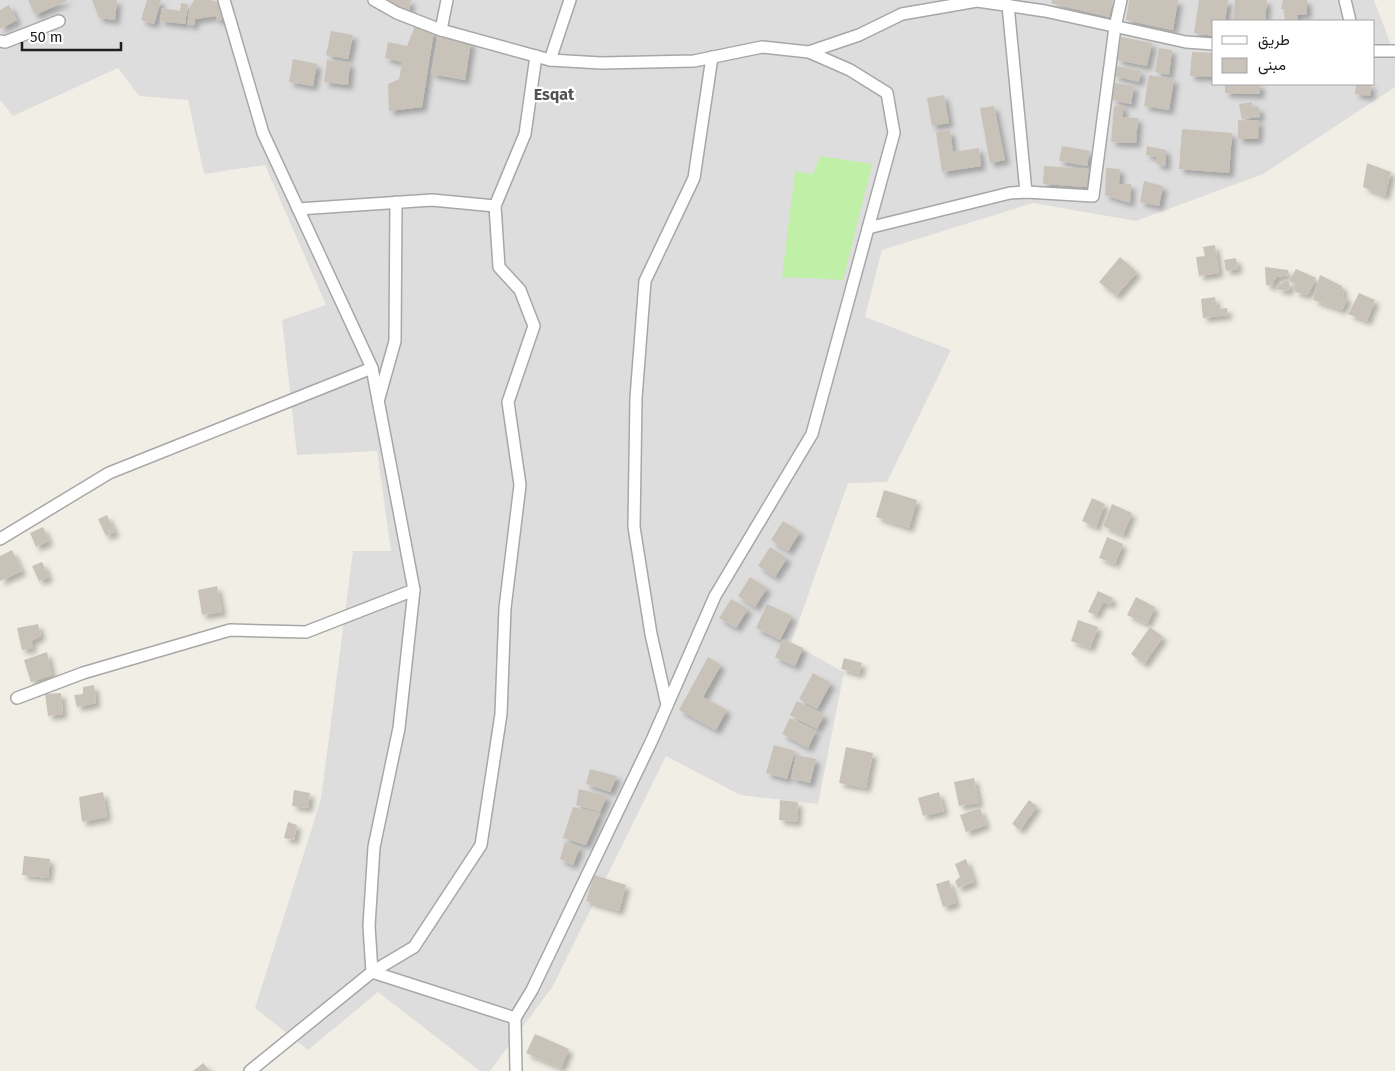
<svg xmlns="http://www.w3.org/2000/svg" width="1395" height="1071" font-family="'Fira Sans',Vazirmatn,sans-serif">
  <defs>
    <filter id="shadow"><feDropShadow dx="4.5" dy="4.5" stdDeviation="2.5" flood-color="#0004"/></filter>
  </defs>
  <rect width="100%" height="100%" fill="#f1efe5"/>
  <path fill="#dedddd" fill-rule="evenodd" d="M0 0H1374L1395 56V87L1263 174 1136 221 1033 203 882 250 865 317 951 350 887 482 848 483 791 643 844 672 818 804 740 795 666 756 553 986 490 1071H480L378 992 308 1050 255 1008 321 799 353 551H391L377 451 297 455 282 320 326 305 265 165 204 174 188 100 139 96 118 68 13 116 0 100ZM1214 21H1374V84H1214Z"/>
  <polygon fill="#c0efa7" points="820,156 872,164 843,280 782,277 795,171 813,174"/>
  <g fill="#c9c2b8" filter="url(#shadow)">
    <polygon points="28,0 68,0 35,15"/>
    <polygon points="92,0 117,0 115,20 99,18"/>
    <polygon points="147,0 161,0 154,24 141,20"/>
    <polygon points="194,0 211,0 223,4 224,19 217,21 216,16 195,19 194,25 187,25 190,7"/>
    <polygon points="384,0 411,0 409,11 384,2"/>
    <polygon points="1052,0 1113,0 1109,17 1051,3"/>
    <polygon points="1129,0 1178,0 1173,30 1126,20"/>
    <polygon points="1199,0 1228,0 1225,21 1214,21 1214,36 1194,33"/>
    <polygon points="1235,0 1267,0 1265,21 1233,21"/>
    <polygon points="1283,0 1307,0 1307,14 1297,15 1298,21 1285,21 1284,9 1281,9"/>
    <polygon points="181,3 188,4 185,24 160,21 162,8 180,11"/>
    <polygon points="9,5 17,20 0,29 0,10"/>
    <polygon points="415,26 434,31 422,107 389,111 388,84 399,79 402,62 385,58 388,42 407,46"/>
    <polygon points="331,31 353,35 348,59 326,55"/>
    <polygon points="438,37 471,42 465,80 431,74"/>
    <polygon points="1121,37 1152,43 1147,66 1117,60"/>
    <polygon points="1159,48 1172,50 1169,75 1155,72"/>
    <polygon points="1192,52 1214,53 1214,77 1190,76"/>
    <polygon points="293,59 317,64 313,86 289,82"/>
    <polygon points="327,60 350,63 348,85 324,82"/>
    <polygon points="1117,66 1141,71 1139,82 1114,76"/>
    <polygon points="1149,75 1174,79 1169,110 1144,106"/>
    <polygon points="1115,83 1134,86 1131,104 1112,100"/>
    <polygon points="1225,84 1260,84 1260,94 1225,93"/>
    <polygon points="1356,84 1371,84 1370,96 1355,94"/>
    <polygon points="944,95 949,123 932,126 927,98"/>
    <polygon points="1252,102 1252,108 1259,107 1260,117 1242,119 1239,104"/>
    <polygon points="1123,105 1123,117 1138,118 1136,143 1111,142 1114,106"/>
    <polygon points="994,106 1005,160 990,163 980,108"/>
    <polygon points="1238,120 1259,121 1258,139 1238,139"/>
    <polygon points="1182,129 1232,133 1229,173 1179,169"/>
    <polygon points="950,130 953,152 979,148 981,166 942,172 936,132"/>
    <polygon points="1062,146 1090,151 1087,166 1059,161"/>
    <polygon points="1147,146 1166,150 1166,166 1156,164 1157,157 1146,155"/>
    <polygon points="1367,163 1391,172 1385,196 1363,187"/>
    <polygon points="1044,166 1088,169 1087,187 1043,184"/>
    <polygon points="1106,168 1120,169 1119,184 1131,184 1130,203 1105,195"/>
    <polygon points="1144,181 1163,186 1159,206 1140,202"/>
    <polygon points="1215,245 1219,273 1199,276 1196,257 1205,256 1203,247"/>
    <polygon points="1120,257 1137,272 1116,296 1099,282"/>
    <polygon points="1236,258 1238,269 1226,271 1224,260"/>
    <polygon points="1265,267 1288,270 1289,275 1277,277 1274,280 1274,286 1266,285"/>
    <polygon points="1296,269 1316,278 1310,291 1307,295 1295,292 1295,284 1289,281"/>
    <polygon points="1320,275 1342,286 1344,297 1348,298 1342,310 1313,300"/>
    <polygon points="1285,281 1289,281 1290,287 1288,291 1276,289 1277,286"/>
    <polygon points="1359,293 1375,300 1367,321 1348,314"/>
    <polygon points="1215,297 1217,309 1227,308 1228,315 1203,318 1201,299"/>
    <polygon points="884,490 917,500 909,528 876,517"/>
    <polygon points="1092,498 1105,504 1096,527 1082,521"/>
    <polygon points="1112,504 1132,513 1123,535 1103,526"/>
    <polygon points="107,515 115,532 106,536 98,519"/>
    <polygon points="783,521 800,532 788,551 771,540"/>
    <polygon points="43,527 49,541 36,547 30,533"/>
    <polygon points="1107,537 1123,544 1115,564 1099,558"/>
    <polygon points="770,547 787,558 775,577 758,566"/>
    <polygon points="12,550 22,571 0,581 0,556"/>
    <polygon points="42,562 49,577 39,581 32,566"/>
    <polygon points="750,577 767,588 755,607 738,596"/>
    <polygon points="217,586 222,612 202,615 198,590"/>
    <polygon points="1098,591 1113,598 1110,605 1103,602 1096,615 1088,612"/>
    <polygon points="1136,597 1155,607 1147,624 1127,615"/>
    <polygon points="731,599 748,609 736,628 719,618"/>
    <polygon points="767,604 792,616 780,640 756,628"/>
    <polygon points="1078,620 1098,627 1090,648 1071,641"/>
    <polygon points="38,624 41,636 31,641 33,648 22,650 17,628"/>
    <polygon points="1150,627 1163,637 1144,664 1131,654"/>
    <polygon points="783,639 803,648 795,666 775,657"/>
    <polygon points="47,652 52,675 31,682 24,660"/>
    <polygon points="708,657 721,665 703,697 727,710 716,730 679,710"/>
    <polygon points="844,658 862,663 859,674 841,669"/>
    <polygon points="813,673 831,683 817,709 799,699"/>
    <polygon points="94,685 96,703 77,707 74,695 83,694 83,687"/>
    <polygon points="61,693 63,714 48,716 45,694"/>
    <polygon points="797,701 824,715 817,729 790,715"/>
    <polygon points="790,718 816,731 808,748 782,734"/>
    <polygon points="774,745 795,751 787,779 766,773"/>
    <polygon points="846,747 873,753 866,788 839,783"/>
    <polygon points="796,755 816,759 810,783 791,778"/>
    <polygon points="590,769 617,776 610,792 586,784"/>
    <polygon points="974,778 979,803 959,806 954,782"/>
    <polygon points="579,789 607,796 600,812 576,805"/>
    <polygon points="294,790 310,793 308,808 292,806"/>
    <polygon points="103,792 107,817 82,822 79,797"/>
    <polygon points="939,792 944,811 923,816 918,798"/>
    <polygon points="780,800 798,802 797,822 779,820"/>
    <polygon points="1029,800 1037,806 1020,830 1012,824"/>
    <polygon points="573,807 600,813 586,845 563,838"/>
    <polygon points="980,808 986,825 966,832 960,815"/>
    <polygon points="288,822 297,825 294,840 284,838"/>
    <polygon points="565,842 580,847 573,865 560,859"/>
    <polygon points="24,856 50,859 48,878 22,875"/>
    <polygon points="966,859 974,882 958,888 955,881 960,877 955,864"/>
    <polygon points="594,875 626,885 619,911 586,901"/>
    <polygon points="949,880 956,903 943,907 936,884"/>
    <polygon points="535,1034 569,1049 561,1068 526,1053"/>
    <polygon points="203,1063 210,1071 193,1071"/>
  </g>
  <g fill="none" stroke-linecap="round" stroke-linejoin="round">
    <g stroke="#a7a7a7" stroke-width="14">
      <g id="minor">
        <polyline points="224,0 263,133 372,368 414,590 399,728 374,847 369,926 372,972"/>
        <polyline points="1345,0 1350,21"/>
        <polyline points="1008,5 1026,192"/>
        <polyline points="441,30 447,0"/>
        <polyline points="0,41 5,42 59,21"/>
        <polyline points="1374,51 1395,51"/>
        <polyline points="809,52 859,35 902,14 977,1 1045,11 1186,42 1214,44"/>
        <polyline points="550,60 570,0"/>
        <polyline points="298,209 432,200 495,206"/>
        <polyline points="868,228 1010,193 1026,192 1093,196 1115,27 1121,0"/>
        <polyline points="379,398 395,341 396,202"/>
        <polyline points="0,539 109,473 372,368"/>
        <polyline points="17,698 83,673 230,630 306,632 414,590"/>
        <polyline points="667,705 651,634 634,527 636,398 645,281 694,178 712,57"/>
        <polyline points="372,972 515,1018 532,990 652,740 715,596 812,434 894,133 887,93 850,70 809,52 762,47 694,61 601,63 550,60 441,30 397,13 374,0"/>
        <polyline points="515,1018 516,1071"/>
        <polyline points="250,1071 372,972 414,947 481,845 501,714 505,608 520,485 508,402 534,326 520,290 499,267 495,206 525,134 536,56"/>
      </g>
    </g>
    <use href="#minor" stroke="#fff" stroke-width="11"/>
  </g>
  <g text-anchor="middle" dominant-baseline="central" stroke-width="4.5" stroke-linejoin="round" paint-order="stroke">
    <g font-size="16" font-weight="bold" fill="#535353" stroke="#fff">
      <text x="554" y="94">Esqat</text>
    </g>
  </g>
  <rect x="1212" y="20" width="162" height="65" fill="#ffffff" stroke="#a6a6a6"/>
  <rect x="1222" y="36" width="25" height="8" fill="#ffffff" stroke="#a6a6a6"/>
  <text x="1258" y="45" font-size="15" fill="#202020">طريق</text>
  <rect x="1222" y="58" width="25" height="15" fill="#c9c2b8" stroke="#a6a6a6"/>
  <text x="1258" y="70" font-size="15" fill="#202020">مبنى</text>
  <path d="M22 42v8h99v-8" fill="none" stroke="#202020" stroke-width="2.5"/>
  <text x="30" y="42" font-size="15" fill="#202020" stroke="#ffffff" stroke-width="4" paint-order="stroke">50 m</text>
</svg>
